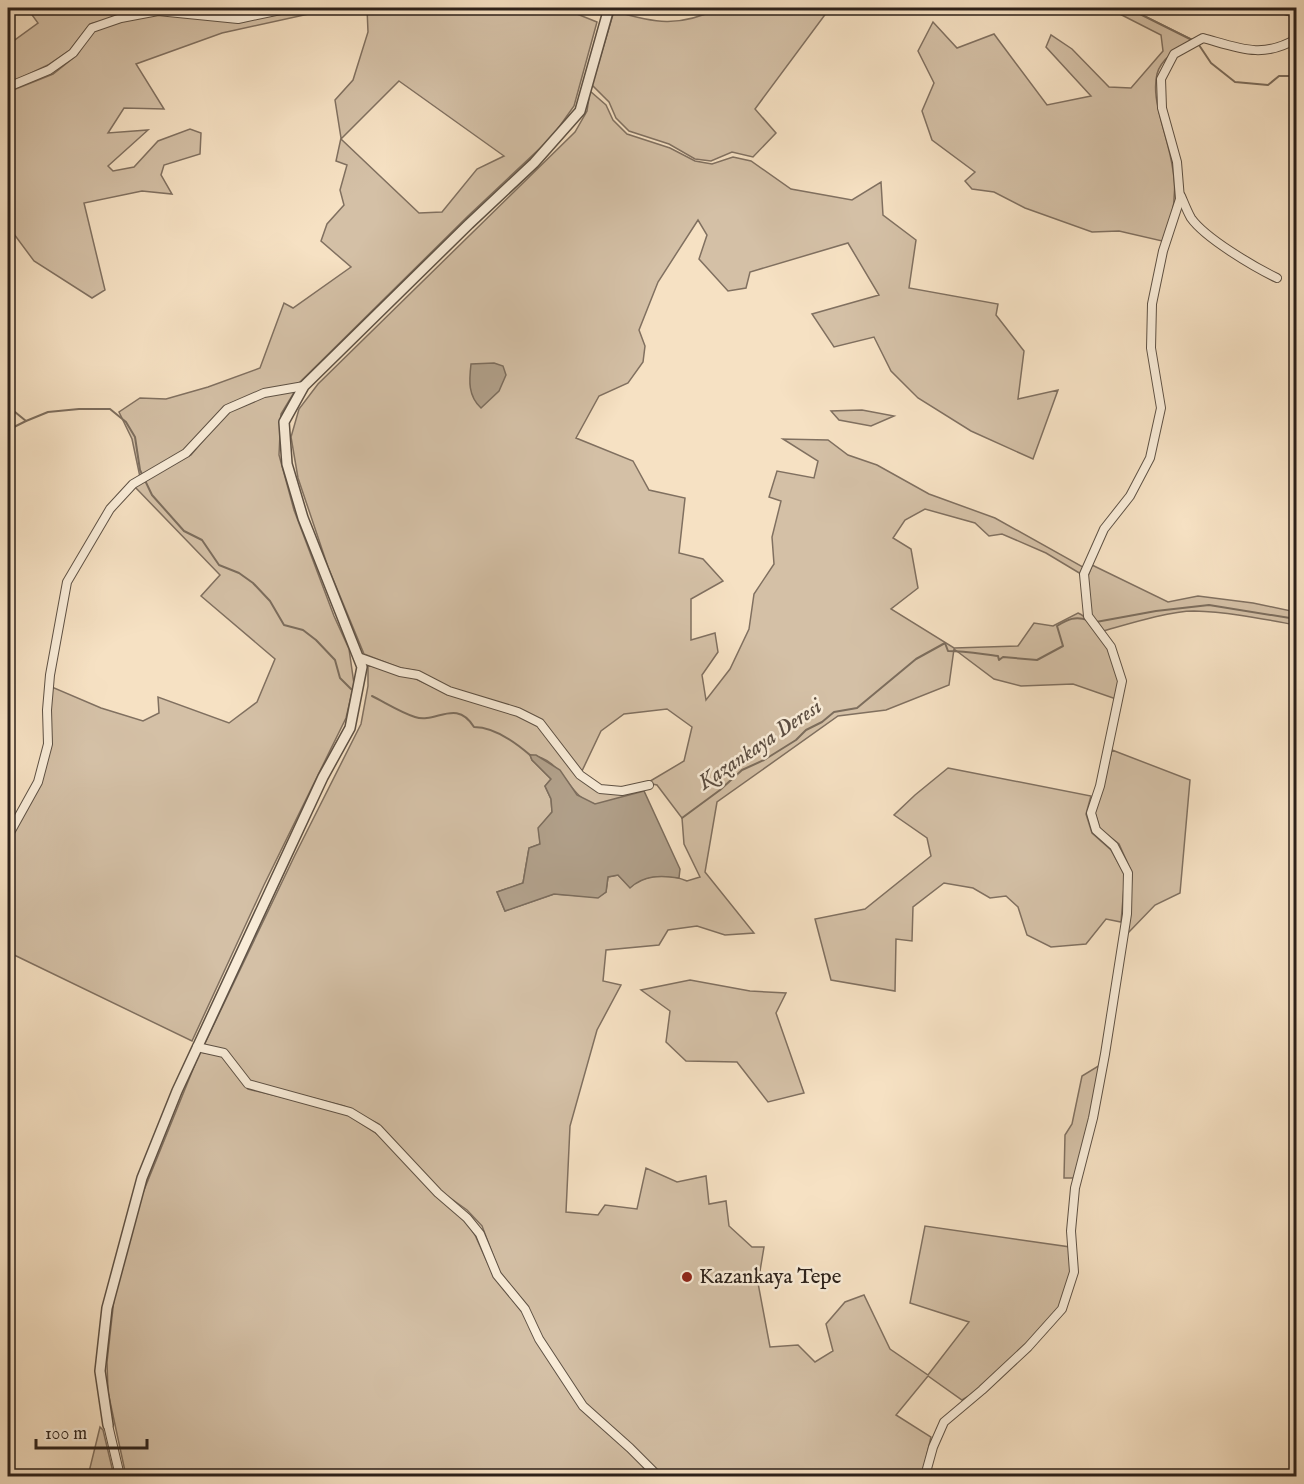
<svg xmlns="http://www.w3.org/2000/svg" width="1304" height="1484" font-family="'IM FELL English',serif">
  <rect width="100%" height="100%" fill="#f6e1c3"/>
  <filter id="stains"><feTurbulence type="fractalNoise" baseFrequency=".00333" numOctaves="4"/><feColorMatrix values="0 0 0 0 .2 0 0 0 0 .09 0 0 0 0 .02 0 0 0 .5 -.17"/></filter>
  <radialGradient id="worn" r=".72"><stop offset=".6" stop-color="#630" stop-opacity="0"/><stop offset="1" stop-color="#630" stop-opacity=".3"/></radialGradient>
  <g fill="#d4c0a6" stroke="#807060" stroke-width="1.5" fill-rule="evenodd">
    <polygon points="27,8 142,8 140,11 90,24 70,50 48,65 8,84 8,45 38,23"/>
    <polygon points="301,8 336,8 222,33 136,64 164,109 124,108 108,133 148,130 108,166 113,171 134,167 158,141 190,129 201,133 200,154 164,165 161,175 172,194 142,191 84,203 105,290 92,298 34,261 8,226 8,92 53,74 77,55 93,31 123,20 158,13 240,22"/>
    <path d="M367 8H562L597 22 574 106 552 137 468 216 297 385 263 390 225 406 184 450 140 477 132 439 119 412 140 398 166 399 208 387 260 368 284 303 293 308 351 267 321 241 327 224 344 205 340 190 347 165 336 161 341 138 335 100 353 80 368 32ZM399 81 504 156 477 169 442 212 419 213 341 139Z"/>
    <path d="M719 8H830L755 109 776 133 753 157 732 152 711 161 695 159 669 144 629 131 616 118 609 102 592 85 614 11C654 23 679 28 719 8Z"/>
    <path d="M1108 8H1128L1193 40C1179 48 1161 58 1157 74 1153 91 1158 108 1162 124 1174 167 1183 200 1162 241L1119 231 1092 232 1025 208 994 192 972 189 965 181 975 172 932 140 922 111 934 83 918 51 933 22 957 48 994 34 1047 105 1091 96 1046 47 1051 35 1072 49 1109 87 1131 88 1163 51 1161 35Z"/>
    <path d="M590 91 606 105 613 120 627 134 670 148 695 161 712 164 733 157 751 161 791 189 852 200 881 182 883 215 916 240 909 288 998 304 996 315 1024 351 1018 399 1058 390 1033 459 971 431 918 398 891 371 874 337 834 347 812 314 879 295 848 243 750 272 746 288 728 291 699 259 707 235 698 220 658 282 639 330 645 346 643 362 628 383 599 396 576 438 633 461 649 490 685 498 679 553 703 559 723 581 691 599V640L715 633 718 652 702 675 706 700 730 669 749 629 754 594 774 564 772 537 781 501 769 497 777 471 814 478 818 461 783 439 828 440 848 455 877 465 929 494 995 518 1083 567 1081 574 1046 553 1002 534 989 536 975 523 925 509 905 520 893 538 911 549 918 588 891 609 954 648 1018 646 1034 623 1053 626 1078 613C1095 620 1116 661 1119 680 1120 686 1117 693 1116 699L1073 684 1021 686 994 679 954 649 949 685 886 710 838 716 717 802 705 872 754 933 725 935 697 926 668 930 659 945 606 950 603 981 621 985 597 1030 570 1126 566 1212 598 1215 605 1205 637 1209 646 1168 677 1182 706 1176 709 1204 726 1201 729 1226 752 1247H764L758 1283 770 1347 798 1345 815 1362 833 1351 826 1324 845 1302 864 1295 890 1349 928 1375 969 1322 910 1303 925 1226 1070 1247 1071 1272 1061 1307 1027 1345 979 1390 962 1400 928 1376 896 1415 931 1437 922 1476H662L585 1403 542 1338 525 1303 499 1271 482 1226 467 1210 439 1190 379 1124 344 1106 251 1082 226 1050 204 1045 295 855 361 724 368 686V665L416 679 453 696 517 714 539 725 579 777 599 791 622 793 643 787 644 791C634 794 604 805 595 804 568 799 564 758 530 755L532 760 551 779 545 786 551 799 552 812 539 828 540 844 529 848 523 883 497 892 505 911 554 894 598 897 606 892 608 877 618 875 630 887C645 874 669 873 687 881L700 877 684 844 682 818 657 785 647 783 684 761 692 727 667 709 624 714 601 731 581 773 543 721 518 708 481 699 449 688 418 671 400 668 364 654 328 567 298 478 291 437 299 409 318 384 575 132 587 111Z"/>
    <polygon points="295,391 281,414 279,455 294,510 334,616 349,649 354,684 346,718 264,885 192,1041 10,953 8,955 8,841 41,782 52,687 101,708 143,721 159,713 158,697 229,723 257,702 275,659 201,596 220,575 134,486 191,455 228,411 265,396"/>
    <polygon points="862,410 894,416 871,426 839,420 831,411"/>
    <path d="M1092 565 1168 602 1198 596 1253 603 1296 612V625C1263 619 1229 612 1194 611 1169 611 1128 624 1103 631L1091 615 1088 576Z"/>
    <polygon points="1112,750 1190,780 1180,893 1155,905 1128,933 1132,873 1119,844 1100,829 1095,813"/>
    <polygon points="948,768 1091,796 1086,814 1092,833 1111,850 1125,875 1121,922 1106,919 1086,944 1051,947 1027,935 1018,907 1006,896 990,898 973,888 944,883 913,907 912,941 896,939 895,991 831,980 815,919 865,909 931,856 927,838 894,815 915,795"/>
    <polygon points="690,980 750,991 786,993 776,1013 804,1093 768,1102 737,1062 686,1061 666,1042 670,1011 641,990"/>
    <polygon points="200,1052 223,1056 248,1089 323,1107 348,1115 379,1135 464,1218 475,1235 493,1275 527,1318 564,1381 653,1476 126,1476 108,1392 107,1362 114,1299 140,1200"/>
    <polygon points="1100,1065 1090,1120 1074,1178 1064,1178 1065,1135 1072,1124 1082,1076"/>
    <polygon points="100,1427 103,1430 114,1476 88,1476"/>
  </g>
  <g fill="#b1a08a" stroke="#7c6d5d" stroke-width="1.5">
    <path d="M494 363 503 366 506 375 499 391 481 408C468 396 469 381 471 364Z"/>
    <path d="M530 755H536L560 770 577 795 595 804 644 791 680 869 679 878C661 875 644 875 630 888L618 875 608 877 606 892 598 898 554 894 505 911 497 892 523 883 529 848 540 844 538 828 552 812 551 799 545 786 551 779 532 760Z"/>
  </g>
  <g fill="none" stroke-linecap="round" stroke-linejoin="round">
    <g stroke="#7c6d5d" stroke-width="2">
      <polyline points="1128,8 1192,40"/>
      <polyline points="1197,42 1211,63 1235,82 1268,85 1279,76 1296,76"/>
      <polyline points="8,411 15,412 26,421 48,412 79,409 110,409 126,422 135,437 140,470 152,495 184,531 202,540 219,565 239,573 253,583 270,601 284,625 303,630 316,640 335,660 340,678 351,689"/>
      <polyline points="8,428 14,427 26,421"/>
      <polyline points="1096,622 1156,611 1209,605 1296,619"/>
      <path d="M372 696C386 703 400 712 415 717 436 724 456 698 474 727 493 727 515 742 530 755"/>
      <path d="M682 818 720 790 742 770 764 760 796 740 806 730 822 722 834 712 857 708 916 659 945 643 948 651C965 651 981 654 998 656L999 660 1003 657 1037 660 1063 646 1057 626C1068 619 1075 616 1088 620"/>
    </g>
    <g stroke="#5e5144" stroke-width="10">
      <g id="minor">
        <polyline points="1276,8 1296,13"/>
        <polyline points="8,87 49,70 73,53 92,28 121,18 158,11 238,19 290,8"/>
        <path d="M1181 196C1184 203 1187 211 1191 218 1205 238 1254 267 1277 278"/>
        <polyline points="358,657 400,672 418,675 449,691 518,712 540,723 580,775 600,789 622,791 649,785"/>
        <polyline points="8,836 38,782 48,744 47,710 50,675 67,582 110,509 133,484 186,453 227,409 264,393 304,386"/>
        <polyline points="197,1047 224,1053 248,1084 350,1112 378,1129 438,1193 467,1218 480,1234 497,1275 525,1309 539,1339 583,1406 630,1448 658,1476"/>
        <polyline points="108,1425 120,1476"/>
        <path d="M925 1476 933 1447 944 1422 982 1390 1028 1347 1062 1309 1074 1272 1071 1231 1075 1188 1093 1118 1105 1054 1127 914 1128 873 1114 846 1096 830 1091 813 1100 786 1122 681 1111 647 1088 616 1084 574 1104 529 1130 496 1150 458 1161 408 1151 348 1152 304 1163 251 1180 199 1177 162 1162 108 1161 79 1174 54 1203 38C1239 48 1262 59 1296 39"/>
      </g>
    </g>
    <g stroke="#5e5144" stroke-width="12">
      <polyline id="tertiary" points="108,1425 100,1371 107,1308 142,1178 177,1091 323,777 350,728 362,667 303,518 287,464 284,422 304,386 469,224 534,163 580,111 609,8"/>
    </g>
    <use href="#minor" stroke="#f9ecd8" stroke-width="8"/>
    <use href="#tertiary" stroke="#f9ecd8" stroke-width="9"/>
  </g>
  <circle fill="#8f2418" stroke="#f9ecd8" stroke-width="2" cx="687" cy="1277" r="6"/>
  <g text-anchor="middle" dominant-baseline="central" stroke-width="5" stroke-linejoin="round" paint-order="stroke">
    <g font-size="21" fill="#2c211a" stroke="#f9ecd8" text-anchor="start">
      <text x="699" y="1277">Kazankaya Tepe</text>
    </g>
    <g font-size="22" font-style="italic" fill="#5b4d41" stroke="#f9ecd8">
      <text transform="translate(760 745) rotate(-34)">Kazankaya Deresi</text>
    </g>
  </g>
  <rect width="1304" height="1484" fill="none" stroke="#f6e1c3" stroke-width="30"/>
  <rect x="9" y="9" width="1286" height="1466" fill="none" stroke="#2c211a" stroke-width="3"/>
  <rect x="15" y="15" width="1274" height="1454" fill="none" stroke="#2c211a" stroke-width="1.5"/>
  <path d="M36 1439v9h111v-9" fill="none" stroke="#2c211a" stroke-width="3"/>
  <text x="45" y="1439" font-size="18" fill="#2c211a" stroke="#f9ecd8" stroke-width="4.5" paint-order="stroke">100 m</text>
  <rect width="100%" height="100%" filter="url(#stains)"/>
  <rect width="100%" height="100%" fill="url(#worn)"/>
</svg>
